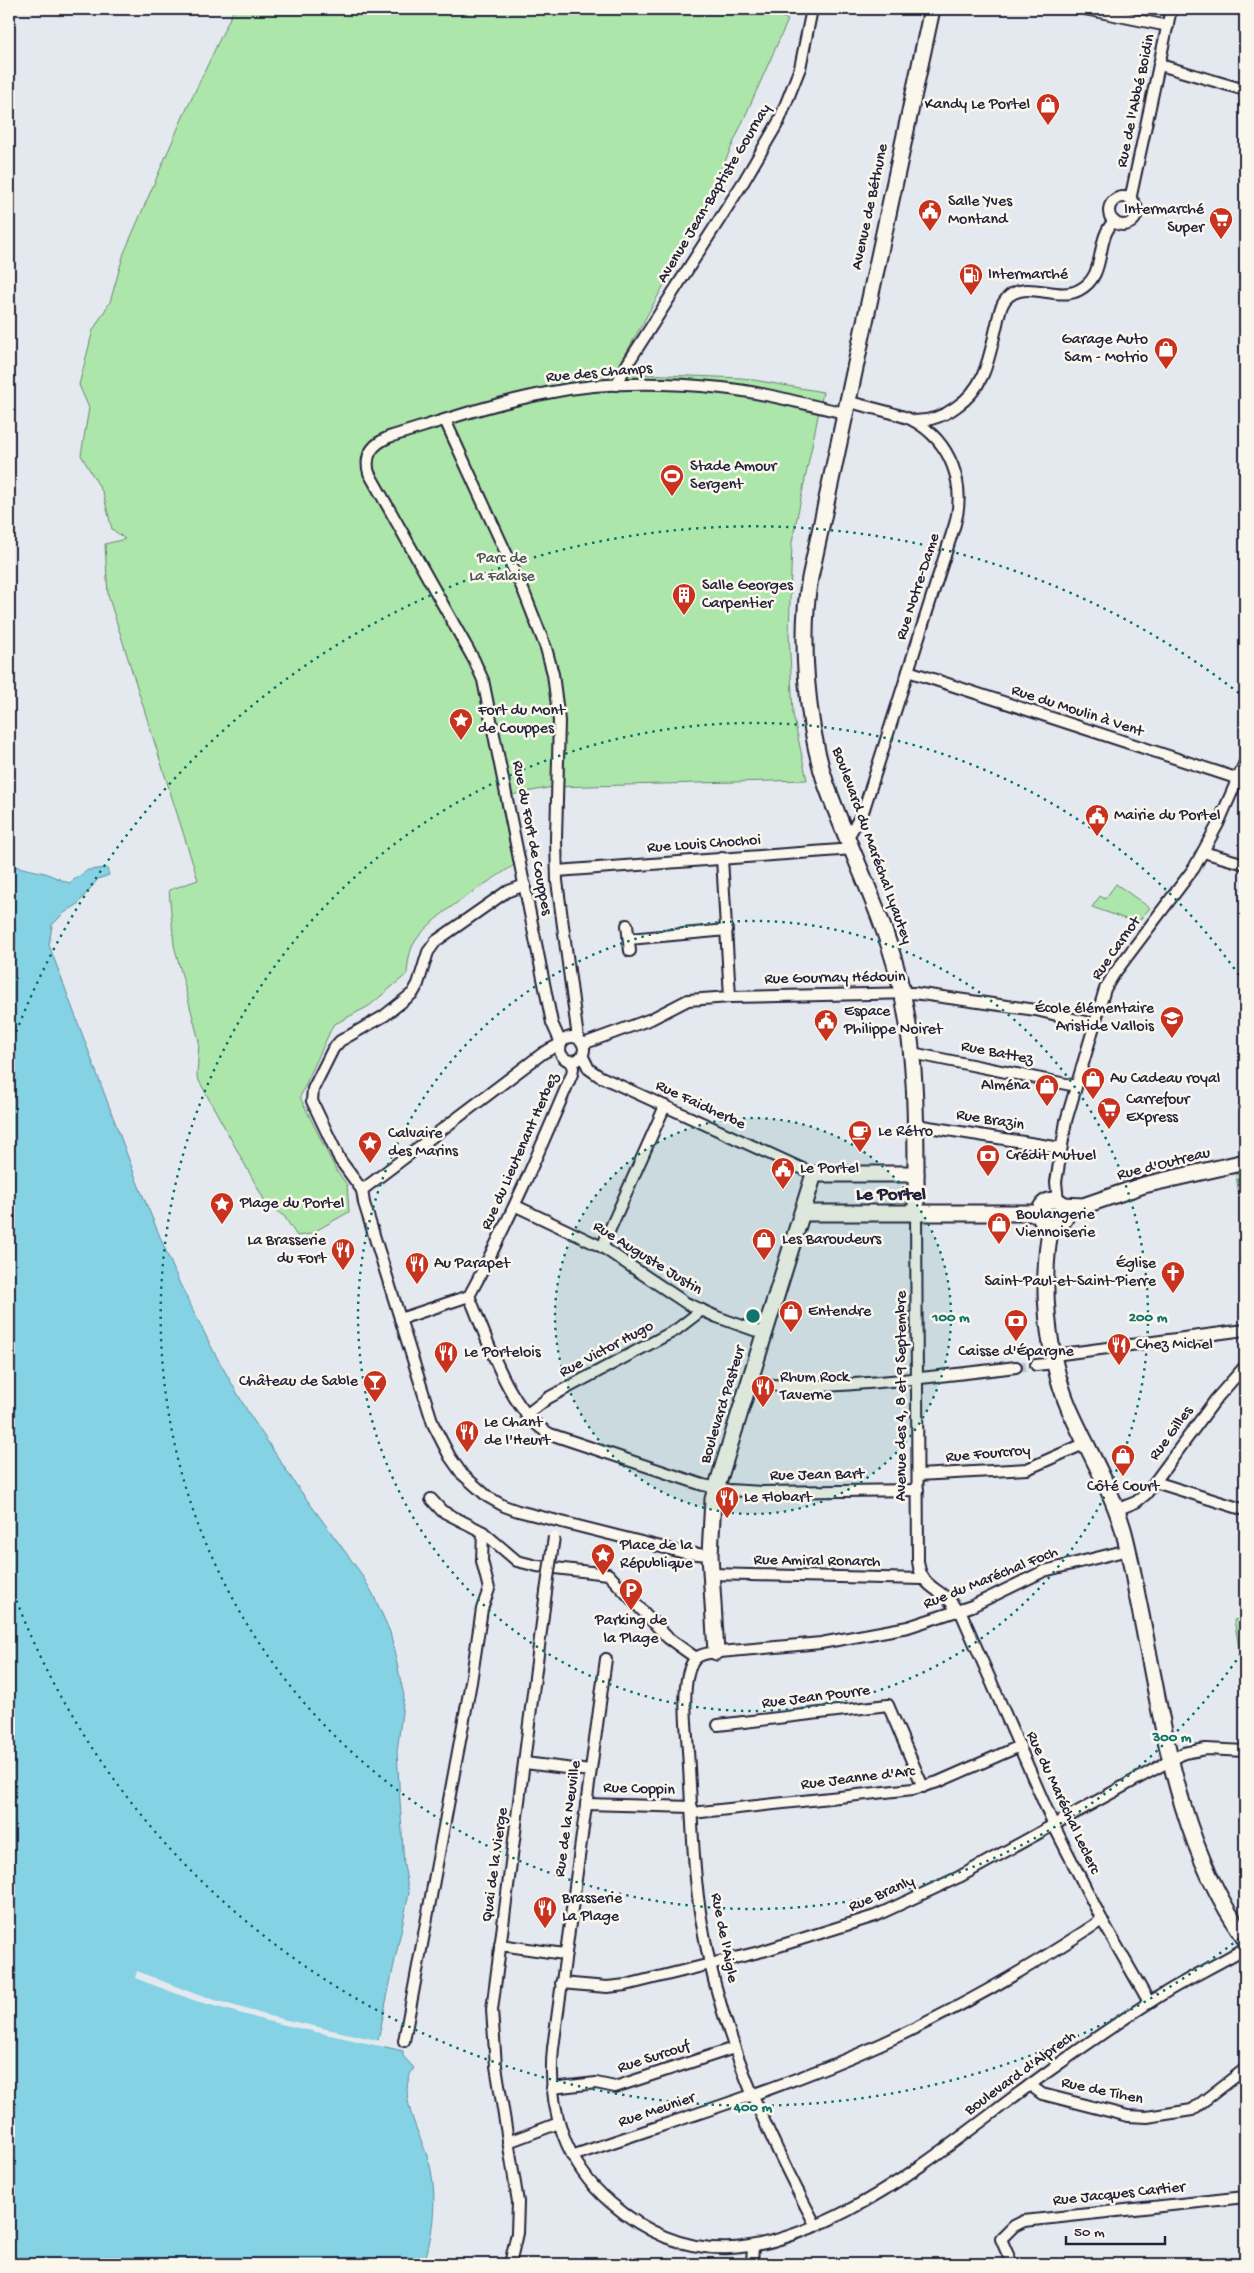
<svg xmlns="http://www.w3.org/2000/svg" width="1254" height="2273" font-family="'Gochi Hand',sans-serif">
  <rect width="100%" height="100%" fill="#e4e9ef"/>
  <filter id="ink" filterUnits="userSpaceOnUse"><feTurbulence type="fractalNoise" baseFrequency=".02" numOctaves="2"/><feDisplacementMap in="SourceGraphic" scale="10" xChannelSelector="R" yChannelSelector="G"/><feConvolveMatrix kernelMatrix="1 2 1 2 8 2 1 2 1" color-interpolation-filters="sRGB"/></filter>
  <g filter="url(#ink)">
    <g fill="#ade6aa" stroke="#688472">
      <path d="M234 9H767L788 20 694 231 615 373 742 378 823 392 792 542 789 634 793 714 807 780 553 787 500 797 514 865C485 885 436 912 416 940 409 950 408 962 407 974L369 1006 333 1025 300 1097 336 1170 347 1185 349 1212 310 1234 297 1236 284 1216 267 1205 197 1077 199 1041 174 945 169 890 198 880 108 595 105 544 125 539 112 529 103 493 81 455 89 408 79 385 93 330 110 302 124 253 182 119Z"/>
      <polygon points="1116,884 1150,908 1137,923 1092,907 1100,896 1105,899"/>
      <polygon points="1245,1171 1245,1224 1243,1224 1236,1174"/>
      <polygon points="1245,1618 1245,1680 1234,1620"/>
    </g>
    <path fill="#84d2e3" stroke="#5d8ca0" d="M9 865 45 873 69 883 88 870 107 868 109 875 98 879 77 905 64 913 52 925 49 945 138 1184 179 1282 215 1354 248 1412 294 1482 360 1572 373 1594 390 1632 404 1696 397 1752 404 1865 409 1893 377 2045 403 2051V2056L414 2068C393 2095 426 2142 431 2170 437 2202 433 2233 424 2264H9Z"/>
    <polygon fill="#e4e9ef" points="137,1971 198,1995 269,2016 381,2041 380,2044 385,2045 384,2047 267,2021 196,2001 135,1978"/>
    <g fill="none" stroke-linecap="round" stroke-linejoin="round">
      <polyline stroke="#bdc1cb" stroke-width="10" stroke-dasharray="10 5" stroke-linecap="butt" points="1016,1367 1036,1365"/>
      <g stroke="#22223b" stroke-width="14">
        <g id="street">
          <polyline points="1085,9 1168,26"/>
          <polyline points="1160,65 1245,90"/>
          <circle cx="1123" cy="211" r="14"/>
          <polyline points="1130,200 1171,9"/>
          <polyline points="616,385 628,363 744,181 779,121 800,68 812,9"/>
          <path d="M847 401C865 407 900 413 914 421 951 442 966 484 955 524L863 812 848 837"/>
          <polyline points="445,420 524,592 546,648 553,674 559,721 556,839 557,881 578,1038"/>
          <path d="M914 421C929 421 944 416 956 407 986 387 989 357 997 324 999 315 1000 306 1006 299 1024 278 1057 302 1079 290 1108 275 1094 241 1114 221"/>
          <polyline points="908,671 1239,779"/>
          <polyline points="1203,852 1245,864"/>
          <polyline points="722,858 730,997"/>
          <polyline points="557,871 853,849"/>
          <polyline points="627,925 630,951"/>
          <polyline points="629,939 727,930"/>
          <circle cx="572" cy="1049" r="12"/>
          <path d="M561 1043 552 1023 483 680 474 660 369 473C364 455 373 444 389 437 442 421 494 403 547 393 604 381 664 382 722 388 763 392 804 404 845 413"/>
          <polyline points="583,1044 651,1019 688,1000 730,997 914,993 1036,1010 1094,1024"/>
          <polyline points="912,1053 1076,1086"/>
          <polyline points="582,1055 589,1069 599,1076 814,1174"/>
          <polyline points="916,1125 1061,1148"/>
          <polyline points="362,1190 364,1203 433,1424 450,1457 462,1474 488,1497 504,1506 518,1511 685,1553 710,1555"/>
          <polyline points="362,1190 340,1160 312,1101 313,1089 333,1049 340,1041 384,1016 413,993 418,984 428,952 436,941 506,892 525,885"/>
          <polyline points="362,1190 543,1053 560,1044"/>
          <polyline points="1058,1201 1056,1182 1066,1121 1105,989 1114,974 1194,868 1218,824 1245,762"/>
          <polyline points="516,1206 602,1247 686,1303 717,1317 765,1334"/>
          <path d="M916 1212 918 1561C921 1592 947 1588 957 1612"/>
          <polyline points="602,1247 665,1106"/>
          <path d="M469 1296C488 1339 508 1411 550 1434L703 1485 729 1490 762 1492 918 1490"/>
          <path d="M400 1319 469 1296C508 1224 540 1150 572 1074L573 1068 570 1061"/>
          <polyline points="1054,1355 1245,1330"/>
          <polyline points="1036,1365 1055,1363"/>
          <path d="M750 1381C789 1390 827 1386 868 1383 917 1379 967 1373 1016 1367"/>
          <polyline points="526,1415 548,1398 676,1330 702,1310"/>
          <polyline points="918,1475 1027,1469 1086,1443"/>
          <polyline points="1155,1482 1245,1510"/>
          <polyline points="431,1499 442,1511 483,1532 517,1561 537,1566 608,1574 668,1638 696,1658"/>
          <polyline points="1116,1510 1136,1502 1146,1494 1216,1399 1245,1366"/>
          <polyline points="711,1574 923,1579"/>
          <polyline points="960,1610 1054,1826 1102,1920 1149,2002"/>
          <path d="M606 1659 553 2048C547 2107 565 2164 611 2203 689 2270 763 2254 847 2211 920 2173 982 2119 1049 2071 1084 2046 1121 2020 1158 1997 1186 1979 1217 1965 1245 1948"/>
          <polyline points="718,1725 888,1705 923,1787"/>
          <polyline points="525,1763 590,1771"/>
          <polyline points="586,1804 692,1807"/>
          <polyline points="692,1813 913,1789 938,1782 1020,1746"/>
          <polyline points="500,1945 564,1954"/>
          <polyline points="561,1983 607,1987 626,1985 763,1951 875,1916 959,1877 1184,1753 1206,1749 1245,1751"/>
          <polyline points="404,2041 471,1682 482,1609 489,1589 482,1561 483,1532"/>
          <polyline points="1030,2085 1042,2094 1128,2116 1147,2117 1192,2110 1245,2069"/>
          <polyline points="552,2088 596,2083 615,2087 734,2048"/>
          <polyline points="508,2142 559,2123"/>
          <path d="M572 2156C675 2120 782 2089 881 2044 959 2009 1031 1967 1102 1920"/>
          <path d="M816 2226C764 2128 721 2035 702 1924 692 1867 692 1808 688 1751 687 1729 679 1675 696 1658 699 1655 705 1654 709 1653L821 1643 908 1627 972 1606 1044 1571 1128 1550"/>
          <polyline points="510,2264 517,2233 518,2202 496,2066 492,2010 546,1592"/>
          <polyline points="752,2264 753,2246"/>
          <polyline points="1012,2264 1001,2239 1014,2226 1024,2221 1245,2197"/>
        </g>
      </g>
      <g stroke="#22223b" stroke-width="19">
        <g id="secondary">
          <circle cx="1053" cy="1213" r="13"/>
          <polyline points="1063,1205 1083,1206 1144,1185 1245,1162"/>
          <path d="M916 1212C916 1134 918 1055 899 979 882 911 849 849 826 784 807 727 799 637 810 578L932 9"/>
          <polyline points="802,1213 1039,1213"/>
          <path d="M1051 1226C1040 1282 1047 1356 1069 1408 1086 1447 1111 1488 1123 1529 1129 1550 1133 1573 1137 1595 1162 1712 1174 1838 1245 1938"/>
          <polyline points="716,1652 710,1555 713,1499 814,1174 916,1174"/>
        </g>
      </g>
      <use href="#street" stroke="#fbf7ec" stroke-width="10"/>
      <use href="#secondary" stroke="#fbf7ec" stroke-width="15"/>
      <g stroke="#22223b" stroke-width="14" stroke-linecap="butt">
        <polyline id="street-bridge" points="546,1592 554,1537"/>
      </g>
      <use href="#street-bridge" stroke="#fbf7ec" stroke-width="10"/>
    </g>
  </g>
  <circle cx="753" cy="1316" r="198" fill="#0f766e" fill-opacity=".12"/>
  <g fill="none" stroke="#0f766e" stroke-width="2.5" stroke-dasharray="2.5 5">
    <circle cx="753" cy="1316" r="198"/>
    <circle cx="753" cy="1316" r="395"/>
    <path d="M1245 1648A593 593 0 1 1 1245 984"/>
    <path d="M1245 1934A790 790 0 0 1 11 1586M11 1046A790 790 0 0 1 1245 698"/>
  </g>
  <defs>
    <g id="shop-pin" transform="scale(1.25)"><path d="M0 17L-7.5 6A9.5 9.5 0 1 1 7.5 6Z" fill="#c8321e" stroke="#fbf7ec"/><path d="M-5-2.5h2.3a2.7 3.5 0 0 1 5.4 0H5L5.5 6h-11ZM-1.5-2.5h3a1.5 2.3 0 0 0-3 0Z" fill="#fff"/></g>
    <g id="civic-pin" transform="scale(1.25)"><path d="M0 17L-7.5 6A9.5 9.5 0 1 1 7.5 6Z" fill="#c8321e" stroke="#fbf7ec"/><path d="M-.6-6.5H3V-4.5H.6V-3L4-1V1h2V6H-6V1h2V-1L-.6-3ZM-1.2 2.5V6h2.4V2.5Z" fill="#fff"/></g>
    <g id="supermarket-pin" transform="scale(1.25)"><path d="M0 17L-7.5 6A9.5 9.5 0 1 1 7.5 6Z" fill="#c8321e" stroke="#fbf7ec"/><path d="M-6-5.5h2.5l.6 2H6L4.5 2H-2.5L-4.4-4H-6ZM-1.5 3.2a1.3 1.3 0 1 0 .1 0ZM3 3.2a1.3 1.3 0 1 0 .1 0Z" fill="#fff"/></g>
    <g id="fuel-pin" transform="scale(1.25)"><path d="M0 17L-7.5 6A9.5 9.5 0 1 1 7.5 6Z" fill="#c8321e" stroke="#fbf7ec"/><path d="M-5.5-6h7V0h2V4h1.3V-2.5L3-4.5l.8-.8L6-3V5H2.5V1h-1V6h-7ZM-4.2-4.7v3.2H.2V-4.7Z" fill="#fff"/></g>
    <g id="stadium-pin" transform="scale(1.25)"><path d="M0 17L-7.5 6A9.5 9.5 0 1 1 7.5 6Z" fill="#c8321e" stroke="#fbf7ec"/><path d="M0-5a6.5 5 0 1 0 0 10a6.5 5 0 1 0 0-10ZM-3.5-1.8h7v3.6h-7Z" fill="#fff"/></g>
    <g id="building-pin" transform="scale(1.25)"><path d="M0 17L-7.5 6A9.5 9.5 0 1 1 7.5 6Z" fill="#c8321e" stroke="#fbf7ec"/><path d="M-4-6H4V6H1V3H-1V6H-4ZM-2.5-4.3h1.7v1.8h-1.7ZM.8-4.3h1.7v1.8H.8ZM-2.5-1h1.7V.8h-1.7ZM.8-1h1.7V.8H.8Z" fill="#fff"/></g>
    <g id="sight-pin" transform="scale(1.25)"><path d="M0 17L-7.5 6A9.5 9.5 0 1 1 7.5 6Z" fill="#c8321e" stroke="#fbf7ec"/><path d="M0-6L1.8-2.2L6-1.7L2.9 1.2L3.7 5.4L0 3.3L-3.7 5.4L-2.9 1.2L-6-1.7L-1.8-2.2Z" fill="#fff"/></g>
    <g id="school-pin" transform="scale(1.25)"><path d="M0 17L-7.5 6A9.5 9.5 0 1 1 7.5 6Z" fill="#c8321e" stroke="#fbf7ec"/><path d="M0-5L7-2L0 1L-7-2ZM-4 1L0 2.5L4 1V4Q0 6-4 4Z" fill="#fff"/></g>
    <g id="cafe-pin" transform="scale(1.25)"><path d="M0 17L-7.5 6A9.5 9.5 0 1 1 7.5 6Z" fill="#c8321e" stroke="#fbf7ec"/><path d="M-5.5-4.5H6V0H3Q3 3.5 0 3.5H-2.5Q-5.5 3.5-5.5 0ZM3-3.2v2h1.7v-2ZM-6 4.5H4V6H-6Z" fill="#fff"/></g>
    <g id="bank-pin" transform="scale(1.25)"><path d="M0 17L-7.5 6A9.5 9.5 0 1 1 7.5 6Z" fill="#c8321e" stroke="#fbf7ec"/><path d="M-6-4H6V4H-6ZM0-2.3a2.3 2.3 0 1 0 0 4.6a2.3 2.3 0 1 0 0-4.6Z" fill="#fff"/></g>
    <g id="restaurant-pin" transform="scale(1.25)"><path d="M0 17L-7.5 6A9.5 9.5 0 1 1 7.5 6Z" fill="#c8321e" stroke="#fbf7ec"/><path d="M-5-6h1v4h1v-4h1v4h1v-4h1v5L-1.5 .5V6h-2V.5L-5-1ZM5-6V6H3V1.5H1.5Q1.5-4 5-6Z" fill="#fff"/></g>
    <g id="church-pin" transform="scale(1.25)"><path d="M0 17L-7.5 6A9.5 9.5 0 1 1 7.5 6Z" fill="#c8321e" stroke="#fbf7ec"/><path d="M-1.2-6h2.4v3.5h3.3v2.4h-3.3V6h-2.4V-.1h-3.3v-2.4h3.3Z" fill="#fff"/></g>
    <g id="bar-pin" transform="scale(1.25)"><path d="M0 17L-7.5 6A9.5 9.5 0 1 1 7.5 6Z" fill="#c8321e" stroke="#fbf7ec"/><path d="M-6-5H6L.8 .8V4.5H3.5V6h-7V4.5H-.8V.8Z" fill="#fff"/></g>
    <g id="parking-pin" transform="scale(1.25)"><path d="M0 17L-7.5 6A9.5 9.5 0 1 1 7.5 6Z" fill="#c8321e" stroke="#fbf7ec"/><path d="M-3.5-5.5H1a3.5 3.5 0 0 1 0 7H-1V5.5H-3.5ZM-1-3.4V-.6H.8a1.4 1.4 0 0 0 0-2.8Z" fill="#fff"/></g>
  </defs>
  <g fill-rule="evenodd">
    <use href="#shop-pin" x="1048" y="105"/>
    <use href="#civic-pin" x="930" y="211"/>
    <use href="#supermarket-pin" x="1221" y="219"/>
    <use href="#fuel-pin" x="971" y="275"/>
    <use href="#shop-pin" x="1166" y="349"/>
    <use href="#stadium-pin" x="672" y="476"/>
    <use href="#building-pin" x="684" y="595"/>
    <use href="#sight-pin" x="461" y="720"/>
    <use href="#civic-pin" x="1097" y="816"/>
    <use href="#school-pin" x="1172" y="1018"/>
    <use href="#civic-pin" x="826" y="1021"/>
    <use href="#shop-pin" x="1093" y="1079"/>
    <use href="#shop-pin" x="1047" y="1086"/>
    <use href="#supermarket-pin" x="1109" y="1109"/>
    <use href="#cafe-pin" x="860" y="1132"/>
    <use href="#sight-pin" x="370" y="1143"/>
    <use href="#bank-pin" x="988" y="1156"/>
    <use href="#civic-pin" x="783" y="1169"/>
    <use href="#sight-pin" x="222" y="1204"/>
    <use href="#shop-pin" x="999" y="1224"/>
    <use href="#shop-pin" x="764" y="1240"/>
    <use href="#restaurant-pin" x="343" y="1250"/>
    <use href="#restaurant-pin" x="417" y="1264"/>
    <use href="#church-pin" x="1173" y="1273"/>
    <use href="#shop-pin" x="791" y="1312"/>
    <use href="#bank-pin" x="1016" y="1321"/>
    <use href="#restaurant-pin" x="1119" y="1345"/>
    <use href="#restaurant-pin" x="446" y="1353"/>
    <use href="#bar-pin" x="375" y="1382"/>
    <use href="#restaurant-pin" x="763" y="1387"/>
    <use href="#restaurant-pin" x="467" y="1432"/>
    <use href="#shop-pin" x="1123" y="1456"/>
    <use href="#restaurant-pin" x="727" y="1498"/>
    <use href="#sight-pin" x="603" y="1555"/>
    <use href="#parking-pin" x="631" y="1590"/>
    <use href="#restaurant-pin" x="545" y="1908"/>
  </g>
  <g text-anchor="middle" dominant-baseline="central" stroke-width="5" stroke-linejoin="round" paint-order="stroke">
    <g font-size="16" fill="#22223b" stroke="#fbf7ec">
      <text transform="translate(1137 101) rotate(-78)">Rue de l'Abbé Boidin</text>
      <text transform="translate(715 194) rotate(-59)">Avenue Jean-Baptiste Gournay</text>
      <text transform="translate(871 207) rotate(-78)">Avenue de Béthune</text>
      <text transform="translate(599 374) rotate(-5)">Rue des Champs</text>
      <text transform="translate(919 587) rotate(-72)">Rue Notre-Dame</text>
      <text transform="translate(1077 712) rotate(18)">Rue du Moulin à Vent</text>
      <text transform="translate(531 838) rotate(79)">Rue du Fort de Couppes</text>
      <text transform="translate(704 845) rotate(-4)">Rue Louis Chochoi</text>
      <text transform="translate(871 846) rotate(70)">Boulevard du Maréchal Lyautey</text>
      <text transform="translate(1117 949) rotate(-55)">Rue Carnot</text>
      <text transform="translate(835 979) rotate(-1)">Rue Gournay Hédouin</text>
      <text transform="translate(997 1054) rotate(11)">Rue Battez</text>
      <text transform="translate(700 1106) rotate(25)">Rue Faidherbe</text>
      <text transform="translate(990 1121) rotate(9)">Rue Brazin</text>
      <text transform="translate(521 1152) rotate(-66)">Rue du Lieutenant Herbez</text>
      <text transform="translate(1164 1165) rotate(-14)">Rue d'Outreau</text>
      <text transform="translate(647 1259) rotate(32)">Rue Auguste Justin</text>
      <text transform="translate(607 1350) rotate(-28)">Rue Victor Hugo</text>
      <text transform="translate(902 1396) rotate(-90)">Avenue des 4, 8 et 9 Septembre</text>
      <text transform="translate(724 1405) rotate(-73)">Boulevard Pasteur</text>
      <text transform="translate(1172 1434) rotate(-54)">Rue Gilles</text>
      <text transform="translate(988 1455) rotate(-5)">Rue Fourcroy</text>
      <text transform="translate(817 1476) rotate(-1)">Rue Jean Bart</text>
      <text transform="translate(817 1562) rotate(1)">Rue Amiral Ronarch</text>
      <text transform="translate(991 1579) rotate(-22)">Rue du Maréchal Foch</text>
      <text transform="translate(816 1698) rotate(-7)">Rue Jean Pourre</text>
      <text transform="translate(858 1779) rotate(-7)">Rue Jeanne d'Arc</text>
      <text transform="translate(639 1790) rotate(2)">Rue Coppin</text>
      <text transform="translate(1062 1803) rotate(65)">Rue du Maréchal Leclerc</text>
      <text transform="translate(569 1819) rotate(-82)">Rue de la Neuville</text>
      <text transform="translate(496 1865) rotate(-82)">Quai de la Vierge</text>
      <text transform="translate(882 1895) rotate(-23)">Rue Branly</text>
      <text transform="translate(723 1938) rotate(79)">Rue de l'Aigle</text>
      <text transform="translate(654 2058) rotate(-18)">Rue Surcouf</text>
      <text transform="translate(1021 2074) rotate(-36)">Boulevard d'Alprech</text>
      <text transform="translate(1102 2092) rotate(12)">Rue de Tihen</text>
      <text transform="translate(657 2111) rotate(-19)">Rue Meunier</text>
      <text transform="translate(1119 2195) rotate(-6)">Rue Jacques Cartier</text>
    </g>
    <g font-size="16" fill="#22223b" stroke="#fbf7ec" text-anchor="start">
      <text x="1030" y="105" text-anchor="end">Kandy Le Portel</text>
      <text x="948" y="202">Salle Yves<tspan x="948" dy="18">Montand</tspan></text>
      <text x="1204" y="210" text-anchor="end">Intermarché<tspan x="1204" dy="18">Super</tspan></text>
      <text x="988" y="275">Intermarché</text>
      <text x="1148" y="340" text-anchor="end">Garage Auto<tspan x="1148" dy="18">Sam - Motrio</tspan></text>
      <text x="690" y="467">Stade Amour<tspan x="690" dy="18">Sergent</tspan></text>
      <text x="702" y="586">Salle Georges<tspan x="702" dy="18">Carpentier</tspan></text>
      <text x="478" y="711">Fort du Mont<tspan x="478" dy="18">de Couppes</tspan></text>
      <text x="1114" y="816">Mairie du Portel</text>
      <text x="1154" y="1009" text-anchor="end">École élémentaire<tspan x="1154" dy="18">Aristide Vallois</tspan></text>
      <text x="844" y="1012">Espace<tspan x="844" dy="18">Philippe Noiret</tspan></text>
      <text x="1110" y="1079">Au Cadeau royal</text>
      <text x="1030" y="1086" text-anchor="end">Alména</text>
      <text x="1126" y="1100">Carrefour<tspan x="1126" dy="18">Express</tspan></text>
      <text x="878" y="1132">Le Rétro</text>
      <text x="388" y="1134">Calvaire<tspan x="388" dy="18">des Marins</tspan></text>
      <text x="1006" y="1156">Crédit Mutuel</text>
      <text x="800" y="1169">Le Portel</text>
      <text x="240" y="1204">Plage du Portel</text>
      <text x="1016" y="1215">Boulangerie<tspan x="1016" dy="18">Viennoiserie</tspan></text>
      <text x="782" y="1240">Les Baroudeurs</text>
      <text x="326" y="1241" text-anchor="end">La Brasserie<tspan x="326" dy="18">du Fort</tspan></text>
      <text x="434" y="1264">Au Parapet</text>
      <text x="1156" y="1264" text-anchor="end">Église<tspan x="1156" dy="18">Saint-Paul-et-Saint-Pierre</tspan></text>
      <text x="808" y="1312">Entendre</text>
      <text x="1136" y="1345">Chez Michel</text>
      <text x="1016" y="1352" text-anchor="middle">Caisse d'Épargne</text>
      <text x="464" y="1353">Le Portelois</text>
      <text x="780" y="1378">Rhum Rock<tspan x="780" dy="18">Taverne</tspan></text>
      <text x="358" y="1382" text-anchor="end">Château de Sable</text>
      <text x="484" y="1423">Le Chant<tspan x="484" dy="18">de l'Heurt</tspan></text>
      <text x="1123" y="1487" text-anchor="middle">Côté Court</text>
      <text x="744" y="1498">Le Flobart</text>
      <text x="620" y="1546">Place de la<tspan x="620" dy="18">République</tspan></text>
      <text x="631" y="1621" text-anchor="middle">Parking de<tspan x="631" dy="18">la Plage</tspan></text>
      <text x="562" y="1899">Brasserie<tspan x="562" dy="18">La Plage</tspan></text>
    </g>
    <g font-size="16" fill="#455357" stroke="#fbf7ec">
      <text x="502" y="559">Parc de<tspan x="502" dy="18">La Falaise</tspan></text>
    </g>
    <g font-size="19" font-weight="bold" fill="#22223b" stroke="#fbf7ec">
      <text x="891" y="1195">Le Portel</text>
    </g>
  </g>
  <circle cx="753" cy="1316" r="8" fill="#0f766e" stroke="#fbf7ec" stroke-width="2.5"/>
  <g font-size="15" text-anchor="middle" font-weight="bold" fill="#0f766e" stroke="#fbf7ec" stroke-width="5" stroke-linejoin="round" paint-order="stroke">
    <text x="951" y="1321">100 m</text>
    <text x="1148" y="1321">200 m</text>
    <text x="1172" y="1741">300 m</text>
    <text x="753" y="2111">400 m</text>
  </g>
  <rect width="1254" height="2273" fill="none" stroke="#fbf7ec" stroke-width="30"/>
  <rect x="15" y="15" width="1224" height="2243" fill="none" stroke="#22223b" stroke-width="2" filter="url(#ink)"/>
  <path d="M1066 2236v8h99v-8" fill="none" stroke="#22223b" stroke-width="2.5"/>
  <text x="1074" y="2236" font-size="15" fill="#22223b" stroke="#fbf7ec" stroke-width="4" paint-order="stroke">50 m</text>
</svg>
